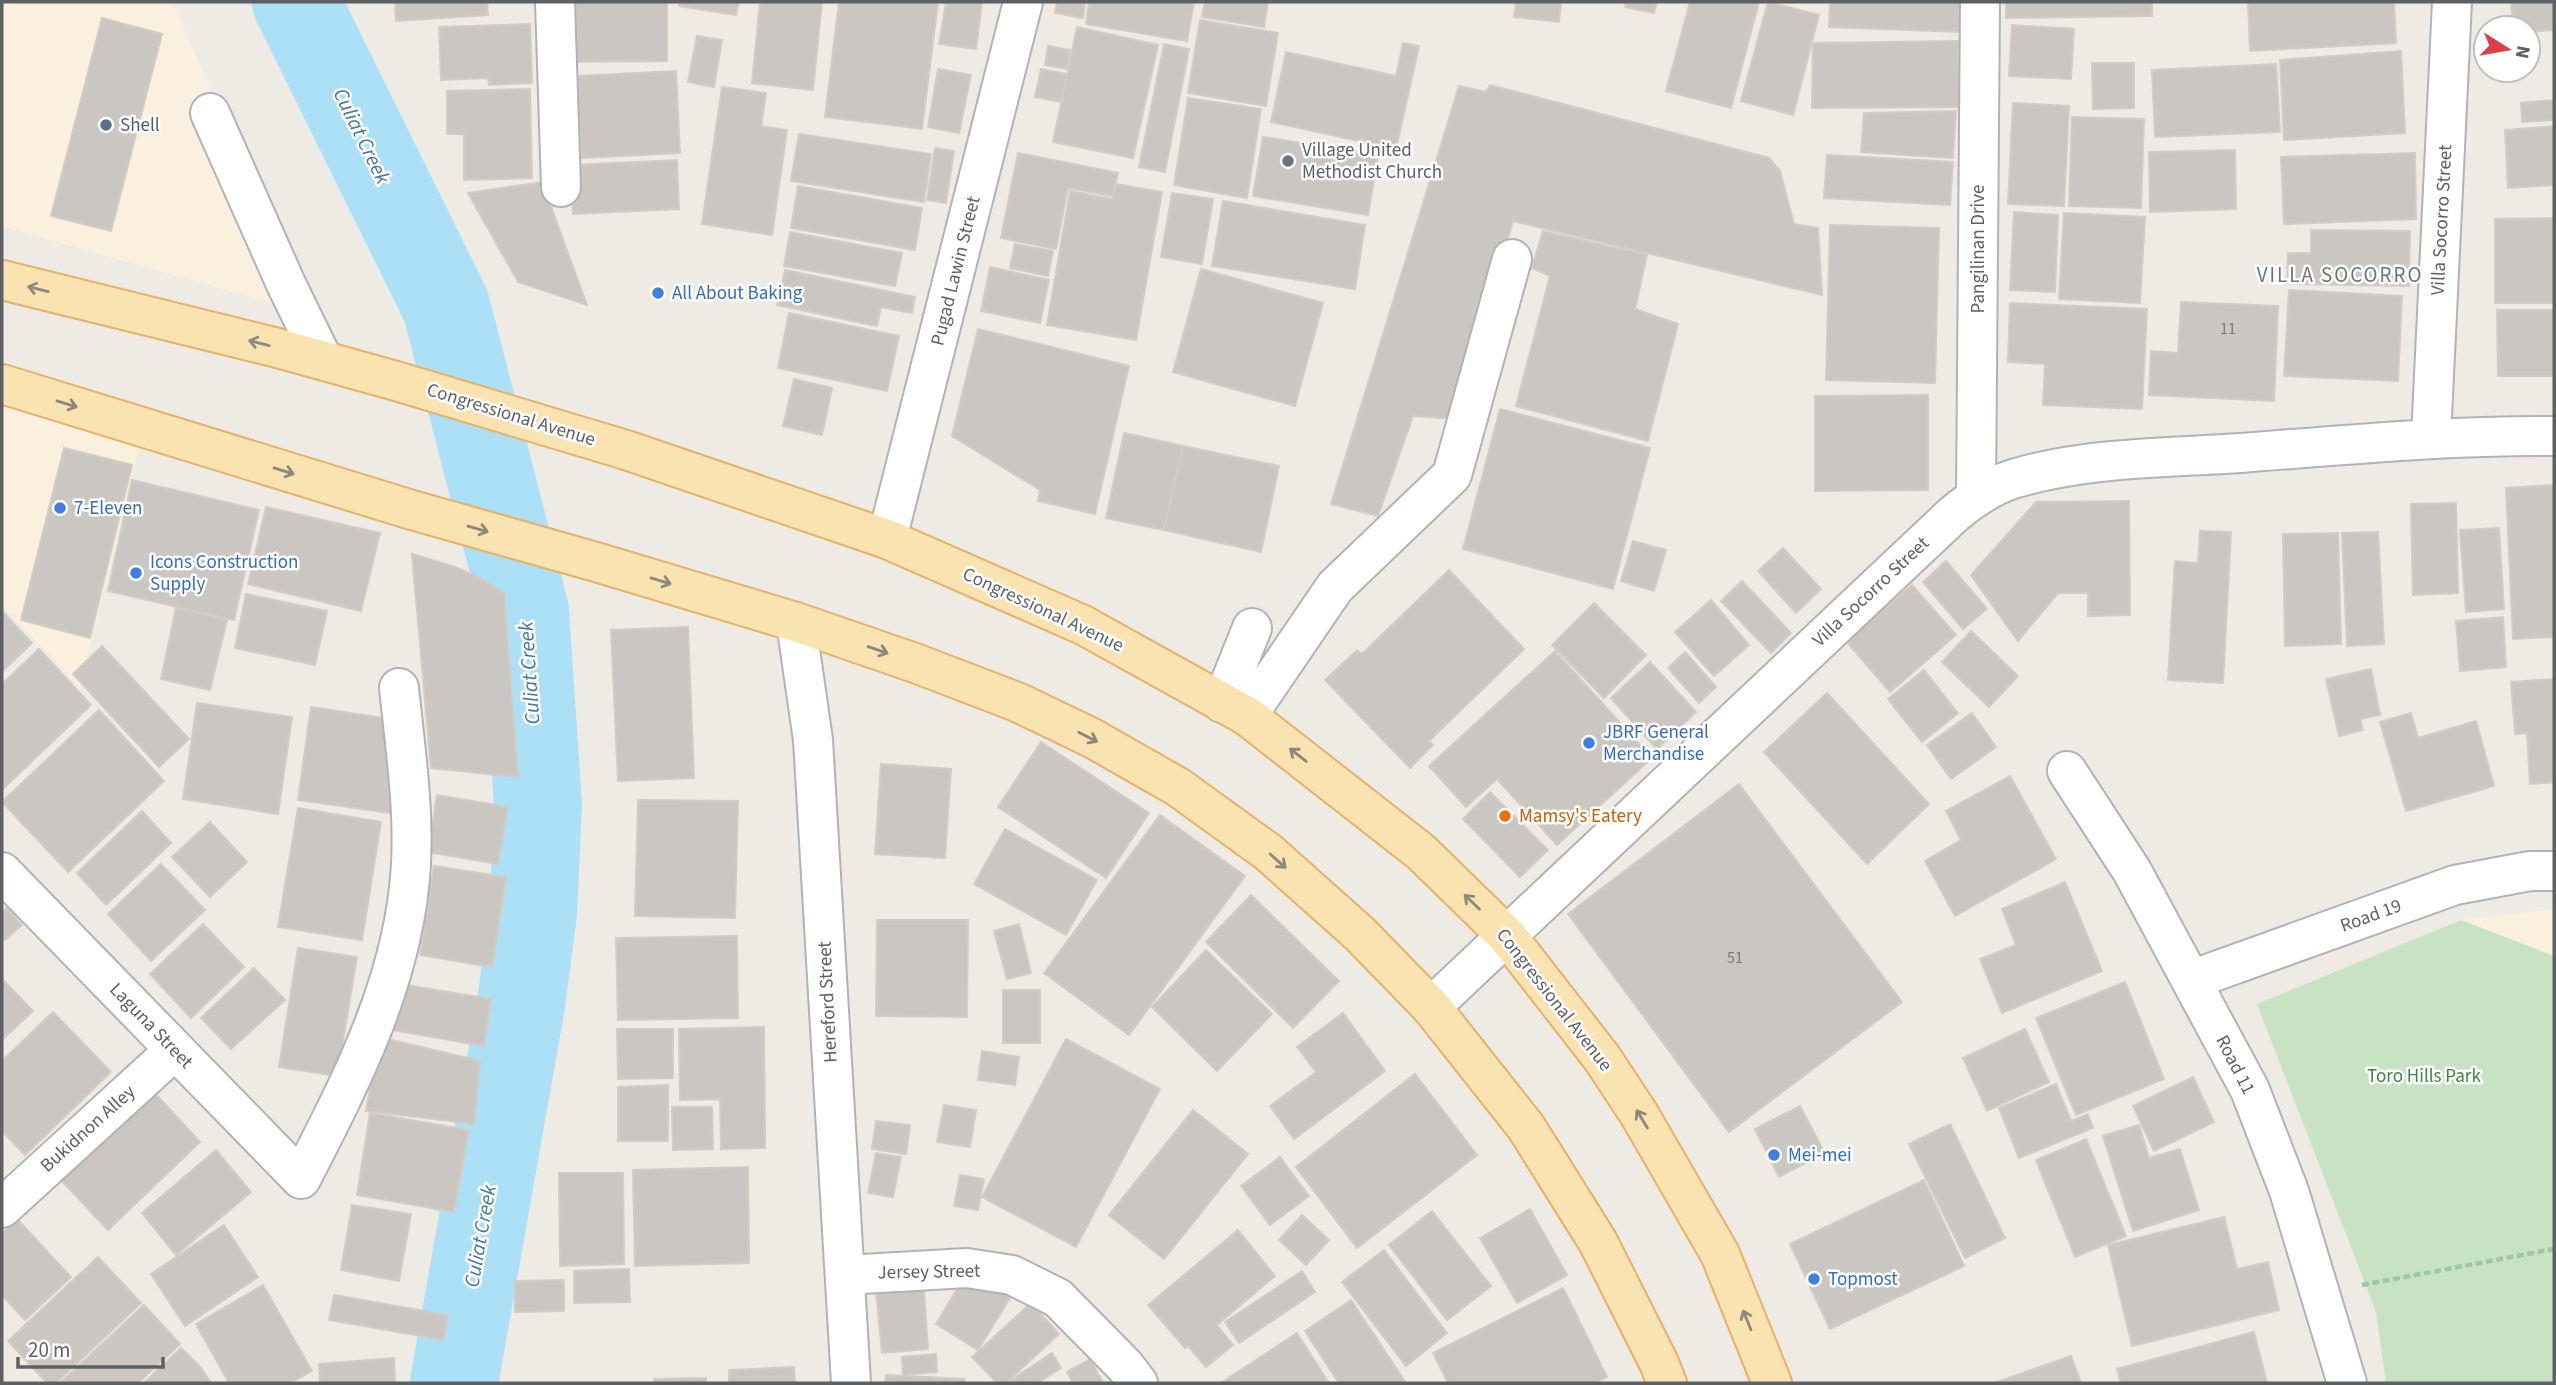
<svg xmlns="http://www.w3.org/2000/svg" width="2556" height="1385" font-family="'Source Sans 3',sans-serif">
  <rect width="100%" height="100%" fill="#eeebe5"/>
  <g fill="#fbf0dd">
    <polygon points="2,2 172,2 311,314 2,226"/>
    <polygon points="2,402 141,440 80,687 2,606"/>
    <polygon points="2554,909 2554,956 2461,920"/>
  </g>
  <polygon fill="#c8e3c4" points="2461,920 2554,956 2554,1383 2386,1383 2376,1312 2257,1004"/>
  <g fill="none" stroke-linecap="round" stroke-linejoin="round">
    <polyline stroke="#ace0f7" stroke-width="88" points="296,2 446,306 525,611 538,804 533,913 521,1004 454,1383"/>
  </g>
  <g fill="#cac6c2" stroke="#d2ccc4" stroke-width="2">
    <polygon points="395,2 487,2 488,15 396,21"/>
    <polygon points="562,2 667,2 667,61 562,62"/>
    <polygon points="680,2 739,2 736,15 679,6"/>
    <polygon points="760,2 822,2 813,90 752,83"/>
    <polygon points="839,2 938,2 922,129 825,117"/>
    <polygon points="946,2 982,2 976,49 939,44"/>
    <polygon points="1057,2 1085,2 1083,18 1055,13"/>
    <polygon points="1089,2 1194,2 1187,41 1086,24"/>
    <polygon points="1205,2 1268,2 1264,27 1202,17"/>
    <polygon points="1516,2 1561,2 1559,22 1514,17"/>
    <polygon points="1626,2 1657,2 1654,13 1625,7"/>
    <polygon points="1690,2 1759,2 1731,108 1666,91"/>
    <polygon points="1768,2 1819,15 1793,115 1741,101"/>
    <polygon points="1830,2 1961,2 1960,32 1829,27"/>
    <polygon points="2006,2 2152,2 2152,16 2006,18"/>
    <polygon points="2248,2 2394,2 2396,43 2250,51"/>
    <polygon points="2511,2 2554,2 2554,30 2528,32 2528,28 2513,28"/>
    <polygon points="102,18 162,34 111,231 51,216"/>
    <polygon points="1200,20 1278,33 1266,106 1188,93"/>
    <polygon points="530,24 532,83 489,85 488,78 441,80 439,27"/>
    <polygon points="2012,25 2074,29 2071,79 2009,76"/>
    <polygon points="1077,27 1158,45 1133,158 1053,142"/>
    <polygon points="697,36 722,40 714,87 688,82"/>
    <polygon points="1958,41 1959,107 1812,108 1813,43"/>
    <polygon points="1403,43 1419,46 1396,149 1271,122 1286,52 1396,76"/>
    <polygon points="1164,44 1189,49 1165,172 1139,167"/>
    <polygon points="1048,46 1070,50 1067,69 1045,65"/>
    <polygon points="2401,51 2405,133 2284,140 2280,60"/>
    <polygon points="2092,63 2134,63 2134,108 2093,109"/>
    <polygon points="2276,64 2280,132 2155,137 2152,70"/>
    <polygon points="938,69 971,75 959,133 928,127"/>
    <polygon points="1041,69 1067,74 1061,102 1035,97"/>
    <polygon points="676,71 680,153 582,158 577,76"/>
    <polygon points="1490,85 1769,158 1780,171 1794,224 1818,228 1822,295 1513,221 1457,419 1413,416 1378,516 1331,504 1459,86 1486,92"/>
    <polygon points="722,87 766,93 761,126 787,130 772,235 702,224"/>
    <polygon points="530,89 532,178 464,180 464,134 447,134 447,91"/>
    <polygon points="1188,98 1261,109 1247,198 1174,185"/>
    <polygon points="2554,100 2554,120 2522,122 2521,103"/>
    <polygon points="2013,103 2069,106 2064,206 2008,204"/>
    <polygon points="1956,111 1953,158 1861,152 1864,113"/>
    <polygon points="2072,117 2144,119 2141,208 2069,206"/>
    <polygon points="2554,126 2554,185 2508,188 2505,130"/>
    <polygon points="799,134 931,154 924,202 791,181"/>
    <polygon points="1263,137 1378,155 1368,215 1253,196"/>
    <polygon points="935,148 954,151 946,203 927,200"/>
    <polygon points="2235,150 2236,209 2150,212 2149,152"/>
    <polygon points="1018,153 1118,173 1113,196 1068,188 1056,249 1001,238"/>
    <polygon points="2415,153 2416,219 2284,224 2281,157"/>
    <polygon points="1827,155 1953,162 1950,205 1824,198"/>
    <polygon points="677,160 679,209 573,214 571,165"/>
    <polygon points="542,182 587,305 518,282 468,193"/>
    <polygon points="1116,184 1162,192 1136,340 1047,325 1070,191 1113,199"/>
    <polygon points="798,186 922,208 915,250 791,228"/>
    <polygon points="1172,193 1213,199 1202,264 1161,257"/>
    <polygon points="1223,201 1365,225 1355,289 1212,266"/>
    <polygon points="2014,212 2058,215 2055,292 2010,290"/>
    <polygon points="2064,213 2145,217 2140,303 2059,299"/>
    <polygon points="2554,218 2554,303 2495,303 2495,219"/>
    <polygon points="1830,225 1939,228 1935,383 1826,380"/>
    <polygon points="2311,230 2410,231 2409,286 2287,284 2288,253 2311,253"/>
    <polygon points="1543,231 1647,255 1635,309 1678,324 1648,441 1516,406 1550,276 1532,268"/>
    <polygon points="790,232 902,253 895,286 784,266"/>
    <polygon points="1015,244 1053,251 1048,276 1010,268"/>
    <polygon points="990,267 1049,280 1040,323 981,311"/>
    <polygon points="1201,269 1323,303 1295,406 1173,372"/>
    <polygon points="785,270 915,297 912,313 881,307 877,326 777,305"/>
    <polygon points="2289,290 2402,296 2398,381 2284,376"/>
    <polygon points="2181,302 2278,306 2274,401 2149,395 2151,351 2178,353"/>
    <polygon points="2010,303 2147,309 2142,409 2043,405 2045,364 2008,362"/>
    <polygon points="2497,310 2554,310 2554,376 2498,376"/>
    <polygon points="789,313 899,336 887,391 778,368"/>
    <polygon points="978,329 1129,366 1095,514 1038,501 1040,490 952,436"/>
    <polygon points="794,379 832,388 822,435 783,426"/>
    <polygon points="1928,395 1928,490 1815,491 1815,396"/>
    <polygon points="1500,409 1650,448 1613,589 1463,549"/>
    <polygon points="1124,433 1183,446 1164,530 1106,518"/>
    <polygon points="1183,446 1279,466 1261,552 1164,530"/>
    <polygon points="64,448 132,465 90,638 21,620"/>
    <polygon points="132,480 259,510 234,620 108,591"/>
    <polygon points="2554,485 2554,637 2513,639 2506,488"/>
    <polygon points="2129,501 2130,615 2088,616 2088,593 2058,593 2018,641 1971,575 2036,502"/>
    <polygon points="2456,503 2458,593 2413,595 2411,504"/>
    <polygon points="266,507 380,533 361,611 248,584"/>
    <polygon points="2499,528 2504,609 2466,612 2460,530"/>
    <polygon points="2200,531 2231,532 2223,683 2168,680 2175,561 2198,563"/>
    <polygon points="2378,532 2384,644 2347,646 2342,533"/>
    <polygon points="2338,533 2341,644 2285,646 2283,534"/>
    <polygon points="1633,541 1666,550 1654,591 1621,581"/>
    <polygon points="1783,548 1821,589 1796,613 1758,571"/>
    <polygon points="412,554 455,567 484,580 504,593 518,777 431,768"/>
    <polygon points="1946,561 1987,609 1963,629 1923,582"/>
    <polygon points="1449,570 1524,649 1429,741 1433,745 1410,768 1325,680 1357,650 1362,654"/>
    <polygon points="1742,581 1791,633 1771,653 1721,601"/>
    <polygon points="1912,585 1956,635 1890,692 1847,642"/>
    <polygon points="246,594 327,611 315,665 235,648"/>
    <polygon points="1711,600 1749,645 1714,676 1675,632"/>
    <polygon points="1594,603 1646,655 1604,698 1552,645"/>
    <polygon points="176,608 227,620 210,690 161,679"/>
    <polygon points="2,611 32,643 2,672"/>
    <polygon points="2503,617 2506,667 2460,671 2456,621"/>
    <polygon points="688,627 694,778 618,781 611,630"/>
    <polygon points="1971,631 2018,676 1989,707 1942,662"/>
    <polygon points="102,646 189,739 159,767 73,674"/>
    <polygon points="39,649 91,705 2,790 2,684"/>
    <polygon points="1555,651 1652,758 1557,845 1497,779 1466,807 1429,766"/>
    <polygon points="1685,652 1716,687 1699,703 1668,668"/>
    <polygon points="1650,662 1696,712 1657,749 1611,698"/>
    <polygon points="2371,669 2380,715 2360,719 2363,730 2339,736 2326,679"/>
    <polygon points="1924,670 1958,713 1922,742 1888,699"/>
    <polygon points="2554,679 2554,782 2530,784 2527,733 2515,734 2511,682"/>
    <polygon points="1827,693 1929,804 1867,864 1764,752"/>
    <polygon points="197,703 292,717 278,814 183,799"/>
    <polygon points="311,707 384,718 390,813 298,800"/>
    <polygon points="99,710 164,781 68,872 2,802"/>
    <polygon points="1972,713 1996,747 1951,779 1927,745"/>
    <polygon points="2411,713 2418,738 2476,721 2494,786 2406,811 2380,722"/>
    <polygon points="1041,742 1149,813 1106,878 998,807"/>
    <polygon points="881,764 951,769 945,858 875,854"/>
    <polygon points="2010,776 2056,859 1955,916 1925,861 1961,840 1946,811"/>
    <polygon points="1739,784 1902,1002 1729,1132 1568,914"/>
    <polygon points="1490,792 1548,850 1520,877 1463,819"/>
    <polygon points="437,795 508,807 498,864 428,852"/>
    <polygon points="638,800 738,801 735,918 635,916"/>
    <polygon points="298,808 381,822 362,940 278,927"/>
    <polygon points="142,811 171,843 106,905 77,873"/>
    <polygon points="1160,815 1245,876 1129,1035 1044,973"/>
    <polygon points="210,822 247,862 210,897 172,857"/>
    <polygon points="1005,829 1097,880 1066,935 974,884"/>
    <polygon points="161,864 205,910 151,961 108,914"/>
    <polygon points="434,866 506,877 492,967 420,955"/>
    <polygon points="2065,882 2102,971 2002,1013 1980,959 2016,945 2002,909"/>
    <polygon points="1251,895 1339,981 1293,1028 1206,942"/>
    <polygon points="7,908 22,925 5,940 2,936 2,913"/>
    <polygon points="877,920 968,920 967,1017 876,1016"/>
    <polygon points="203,924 244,967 191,1018 150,974"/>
    <polygon points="1019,924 1031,973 1007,979 994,931"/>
    <polygon points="737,936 738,1018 618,1020 616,938"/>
    <polygon points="298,948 357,957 337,1076 279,1067"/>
    <polygon points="1206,950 1272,1014 1217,1071 1152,1007"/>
    <polygon points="254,968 285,1000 231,1049 201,1018"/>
    <polygon points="2,979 33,1011 2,1040"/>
    <polygon points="2125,982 2164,1079 2076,1115 2036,1018"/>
    <polygon points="400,984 491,999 484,1046 392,1030"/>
    <rect x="1003" y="990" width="37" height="53"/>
    <polygon points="53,1012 111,1072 25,1155 2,1131 2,1061"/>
    <polygon points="1343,1013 1385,1071 1294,1139 1270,1106 1316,1072 1297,1047"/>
    <polygon points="764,1027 765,1148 721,1149 720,1099 680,1100 679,1029"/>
    <polygon points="617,1029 673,1029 673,1078 618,1079"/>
    <polygon points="2025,1029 2049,1082 1987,1111 1963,1058"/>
    <polygon points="379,1037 480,1061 474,1124 366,1111"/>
    <polygon points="1066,1039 1160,1089 1076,1247 982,1197"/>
    <polygon points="982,1051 1019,1057 1015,1085 978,1080"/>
    <polygon points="1415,1074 1477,1155 1357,1248 1296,1167"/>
    <polygon points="2193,1077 2214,1122 2154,1151 2133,1106"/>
    <polygon points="2056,1084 2071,1121 2088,1114 2093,1128 2019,1158 1999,1108"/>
    <polygon points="668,1085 668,1141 618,1141 618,1087"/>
    <polygon points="151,1089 200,1142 108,1230 59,1178"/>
    <polygon points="944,1105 976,1110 970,1147 937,1142"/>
    <polygon points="1800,1106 1825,1153 1779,1177 1755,1129"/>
    <polygon points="672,1107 712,1107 713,1149 673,1150"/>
    <polygon points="1193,1110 1248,1154 1164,1259 1109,1215"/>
    <polygon points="370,1113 469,1130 454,1212 357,1195"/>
    <polygon points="876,1121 910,1125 906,1154 872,1149"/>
    <polygon points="1950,1124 2005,1238 1965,1258 1909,1144"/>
    <polygon points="2139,1125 2149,1158 2180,1149 2199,1210 2133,1231 2103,1136"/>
    <polygon points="2086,1139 2126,1236 2075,1257 2036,1160"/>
    <polygon points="216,1150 251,1192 176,1255 142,1213"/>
    <polygon points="876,1153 901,1157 893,1197 868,1193"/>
    <polygon points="1280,1157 1309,1196 1270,1225 1241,1186"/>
    <polygon points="748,1167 749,1263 635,1266 633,1170"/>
    <polygon points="559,1173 623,1173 624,1264 560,1266"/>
    <polygon points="960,1175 984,1179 978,1210 954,1206"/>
    <polygon points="1924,1180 1964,1266 1830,1329 1790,1244"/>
    <polygon points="352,1205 411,1214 399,1281 341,1270"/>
    <polygon points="1530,1209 1567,1275 1517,1303 1480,1238"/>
    <polygon points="1432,1211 1491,1286 1447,1320 1389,1245"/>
    <polygon points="1302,1215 1329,1240 1306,1265 1279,1240"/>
    <polygon points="2224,1217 2237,1269 2268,1262 2279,1310 2132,1346 2108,1245"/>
    <polygon points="17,1219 71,1277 25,1320 2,1295 2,1234"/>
    <polygon points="224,1225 258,1277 185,1326 151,1274"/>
    <polygon points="1238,1230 1275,1276 1217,1325 1233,1345 1206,1367 1188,1346 1185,1348 1148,1305"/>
    <polygon points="1384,1250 1447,1333 1406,1366 1342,1282"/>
    <polygon points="98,1257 141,1303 56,1383 47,1383 8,1341"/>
    <polygon points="629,1269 630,1302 574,1303 574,1271"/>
    <polygon points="968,1271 1010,1298 978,1350 936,1324"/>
    <polygon points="1302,1271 1315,1292 1239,1343 1225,1322"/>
    <polygon points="923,1277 928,1349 882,1353 875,1281"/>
    <polygon points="564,1280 564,1311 515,1312 515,1281"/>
    <polygon points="263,1285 312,1371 290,1383 229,1383 196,1324"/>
    <polygon points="1563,1288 1607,1377 1595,1383 1448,1383 1433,1353"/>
    <polygon points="334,1295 448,1315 444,1340 329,1320"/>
    <polygon points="1351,1300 1406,1383 1339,1383 1305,1331"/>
    <polygon points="1031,1303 1059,1334 1006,1383 997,1383 972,1357"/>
    <polygon points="144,1305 180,1344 138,1383 60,1383"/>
    <polygon points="2254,1332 2267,1383 2121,1383 2117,1369"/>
    <polygon points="1297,1333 1329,1383 1221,1383"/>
    <polygon points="181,1348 201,1368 211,1383 144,1383"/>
    <polygon points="1052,1353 1061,1368 1038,1383 1007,1383"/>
    <polygon points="936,1354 937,1372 903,1375 902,1357"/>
    <polygon points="2071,1356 2081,1383 1994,1383"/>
    <polygon points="394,1358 395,1383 320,1383 319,1364"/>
    <polygon points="1090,1359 1103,1383 1073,1383 1067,1372"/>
    <polygon points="794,1367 795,1383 729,1383 729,1370"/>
    <polygon points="886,1375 965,1379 964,1383 885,1383"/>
    <polygon points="706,1378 706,1383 654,1383 654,1379"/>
  </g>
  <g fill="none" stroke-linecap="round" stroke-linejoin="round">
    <g stroke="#b0b3b6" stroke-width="42">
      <g id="minor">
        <polyline points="555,2 561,187"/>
        <polyline points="210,113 286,284 323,360"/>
        <polyline points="2431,438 2452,2"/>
        <polyline points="1976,496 1980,2"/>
        <polyline points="887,539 1023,2"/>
        <polyline points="796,622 813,740 851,1383"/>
        <polyline points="1222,703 1252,628"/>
        <polyline points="1247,716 1335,587 1452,475 1512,259"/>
        <polyline points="2067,771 2132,871 2250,1090 2289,1191 2347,1383"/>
        <path d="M2 872 301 1179C352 1080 405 978 411 864 414 806 405 746 399 688"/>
        <polyline points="2191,980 2455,885 2530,871 2554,871"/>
        <path d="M1431 1007 1954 514C1972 499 1991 486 2013 479 2086 457 2165 458 2241 453 2345 445 2449 435 2554 436"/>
        <polyline points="2,1208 175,1050"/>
        <polyline points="845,1275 967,1268 1012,1275 1058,1298 1125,1366 1138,1383"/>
      </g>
    </g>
    <g stroke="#e5b168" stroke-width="42">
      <g id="major">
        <polyline points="2,280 274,347 396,381 626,450 887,539 1083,625 1247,716 1421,852 1507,936 1602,1058 1639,1114 1720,1254 1772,1383"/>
        <polyline points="2,384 412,510 596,562 796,622 915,663 1017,702 1092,738 1178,787 1268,852 1360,934 1431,1007 1526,1127 1598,1242 1659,1363 1667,1383"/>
      </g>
    </g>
    <polyline stroke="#9fc6a5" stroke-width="4.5" stroke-dasharray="7 3.5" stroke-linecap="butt" points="2362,1285 2554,1249"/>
    <use href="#minor" stroke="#fff" stroke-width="38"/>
    <use href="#major" stroke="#f8e3b1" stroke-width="38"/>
  </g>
  <defs><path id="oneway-shaft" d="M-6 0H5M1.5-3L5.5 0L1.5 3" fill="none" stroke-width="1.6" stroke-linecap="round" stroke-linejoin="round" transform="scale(1.75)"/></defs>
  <g stroke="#8c887b">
    <use href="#oneway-shaft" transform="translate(38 289) rotate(-166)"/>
    <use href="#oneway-shaft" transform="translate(259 343) rotate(-166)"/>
    <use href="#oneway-shaft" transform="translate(67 404) rotate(17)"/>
    <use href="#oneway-shaft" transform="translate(284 471) rotate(17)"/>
    <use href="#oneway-shaft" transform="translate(478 529) rotate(16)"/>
    <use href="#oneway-shaft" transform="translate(661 581) rotate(17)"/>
    <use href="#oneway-shaft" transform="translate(878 650) rotate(19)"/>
    <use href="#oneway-shaft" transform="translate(1088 737) rotate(27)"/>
    <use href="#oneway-shaft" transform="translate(1298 755) rotate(-142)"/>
    <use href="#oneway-shaft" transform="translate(1278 861) rotate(42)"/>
    <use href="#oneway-shaft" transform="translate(1472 902) rotate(-136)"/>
    <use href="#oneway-shaft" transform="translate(1642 1119) rotate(-121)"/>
    <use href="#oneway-shaft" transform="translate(1747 1320) rotate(-112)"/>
  </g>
  <circle fill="#5c6f8a" stroke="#fff" stroke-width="2.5" cx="106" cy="125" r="7"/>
  <circle fill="#6b7280" stroke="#fff" stroke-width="2.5" cx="1288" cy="161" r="7"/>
  <g fill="#3f7fe0" stroke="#fff" stroke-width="2.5">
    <circle cx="658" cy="293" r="7"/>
    <circle cx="60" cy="508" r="7"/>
    <circle cx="136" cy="573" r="7"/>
    <circle cx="1589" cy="743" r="7"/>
    <circle cx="1774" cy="1155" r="7"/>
    <circle cx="1814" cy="1279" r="7"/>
  </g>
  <circle fill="#e8710a" stroke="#fff" stroke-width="2.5" cx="1505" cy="816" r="7"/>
  <g text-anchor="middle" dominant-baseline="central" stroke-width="5" stroke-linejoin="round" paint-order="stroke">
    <g font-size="16" fill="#787a7c">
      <text x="2228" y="329">11</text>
      <text x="1735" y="958">51</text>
    </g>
    <g font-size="19" fill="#4e5e75" stroke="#fff" text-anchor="start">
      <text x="120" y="125">Shell</text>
    </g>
    <g font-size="19" fill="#5b616d" stroke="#fff" text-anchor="start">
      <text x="1302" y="150">Village United<tspan x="1302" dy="22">Methodist Church</tspan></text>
    </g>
    <g font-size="19" fill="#5d6164" stroke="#fff">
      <text transform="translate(2442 220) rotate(-87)">Villa Socorro Street</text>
      <text transform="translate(1978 249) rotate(-90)">Pangilinan Drive</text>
      <text transform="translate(956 271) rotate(-76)">Pugad Lawin Street</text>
      <text transform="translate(511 415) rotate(17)">Congressional Avenue</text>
      <text transform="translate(1871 592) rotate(-43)">Villa Socorro Street</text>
      <text transform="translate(1043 610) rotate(25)">Congressional Avenue</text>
      <text transform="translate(2371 916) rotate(-20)">Road 19</text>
      <text transform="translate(1554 1000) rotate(52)">Congressional Avenue</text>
      <text transform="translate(828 1002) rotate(-93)">Hereford Street</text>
      <text transform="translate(151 1026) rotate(46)">Laguna Street</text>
      <text transform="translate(2235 1065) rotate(63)">Road 11</text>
      <text transform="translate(88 1129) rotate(-42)">Bukidnon Alley</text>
      <text transform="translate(929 1272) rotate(-1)">Jersey Street</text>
    </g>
    <g font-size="19" fill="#366cbe" stroke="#fff" text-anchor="start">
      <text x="672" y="293">All About Baking</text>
      <text x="74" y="508">7-Eleven</text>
      <text x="150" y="562">Icons Construction<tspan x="150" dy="22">Supply</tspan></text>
      <text x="1603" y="732">JBRF General<tspan x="1603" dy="22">Merchandise</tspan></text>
      <text x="1788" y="1155">Mei-mei</text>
      <text x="1828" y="1279">Topmost</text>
    </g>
    <g font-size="19" fill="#c56008" stroke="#fff" text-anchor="start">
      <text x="1519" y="816">Mamsy's Eatery</text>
    </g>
    <g font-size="19" fill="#43833e" stroke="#fff">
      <text x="2424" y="1076">Toro Hills Park</text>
    </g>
    <g font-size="21" font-style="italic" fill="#437797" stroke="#fff">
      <text transform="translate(362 136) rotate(64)">Culiat Creek</text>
      <text transform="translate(529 673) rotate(-94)">Culiat Creek</text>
      <text transform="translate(480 1236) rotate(-80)">Culiat Creek</text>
    </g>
    <g font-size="21" letter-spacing="2" fill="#6e7376" stroke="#fff">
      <text x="2340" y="275">VILLA SOCORRO</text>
    </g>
  </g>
  <rect width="2556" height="1385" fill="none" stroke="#5d6164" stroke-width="7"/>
  <g transform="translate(2507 49) rotate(101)"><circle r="33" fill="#ffffff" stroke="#bec0c1" stroke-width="2"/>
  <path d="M0-5L12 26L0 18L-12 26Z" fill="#da4048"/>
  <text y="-10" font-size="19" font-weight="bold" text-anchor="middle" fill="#5d6164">N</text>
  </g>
  <path d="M18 1357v10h145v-10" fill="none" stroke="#5d6164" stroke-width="3.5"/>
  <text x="28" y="1357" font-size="21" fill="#5d6164" stroke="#ffffff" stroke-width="5" paint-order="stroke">20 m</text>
</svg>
